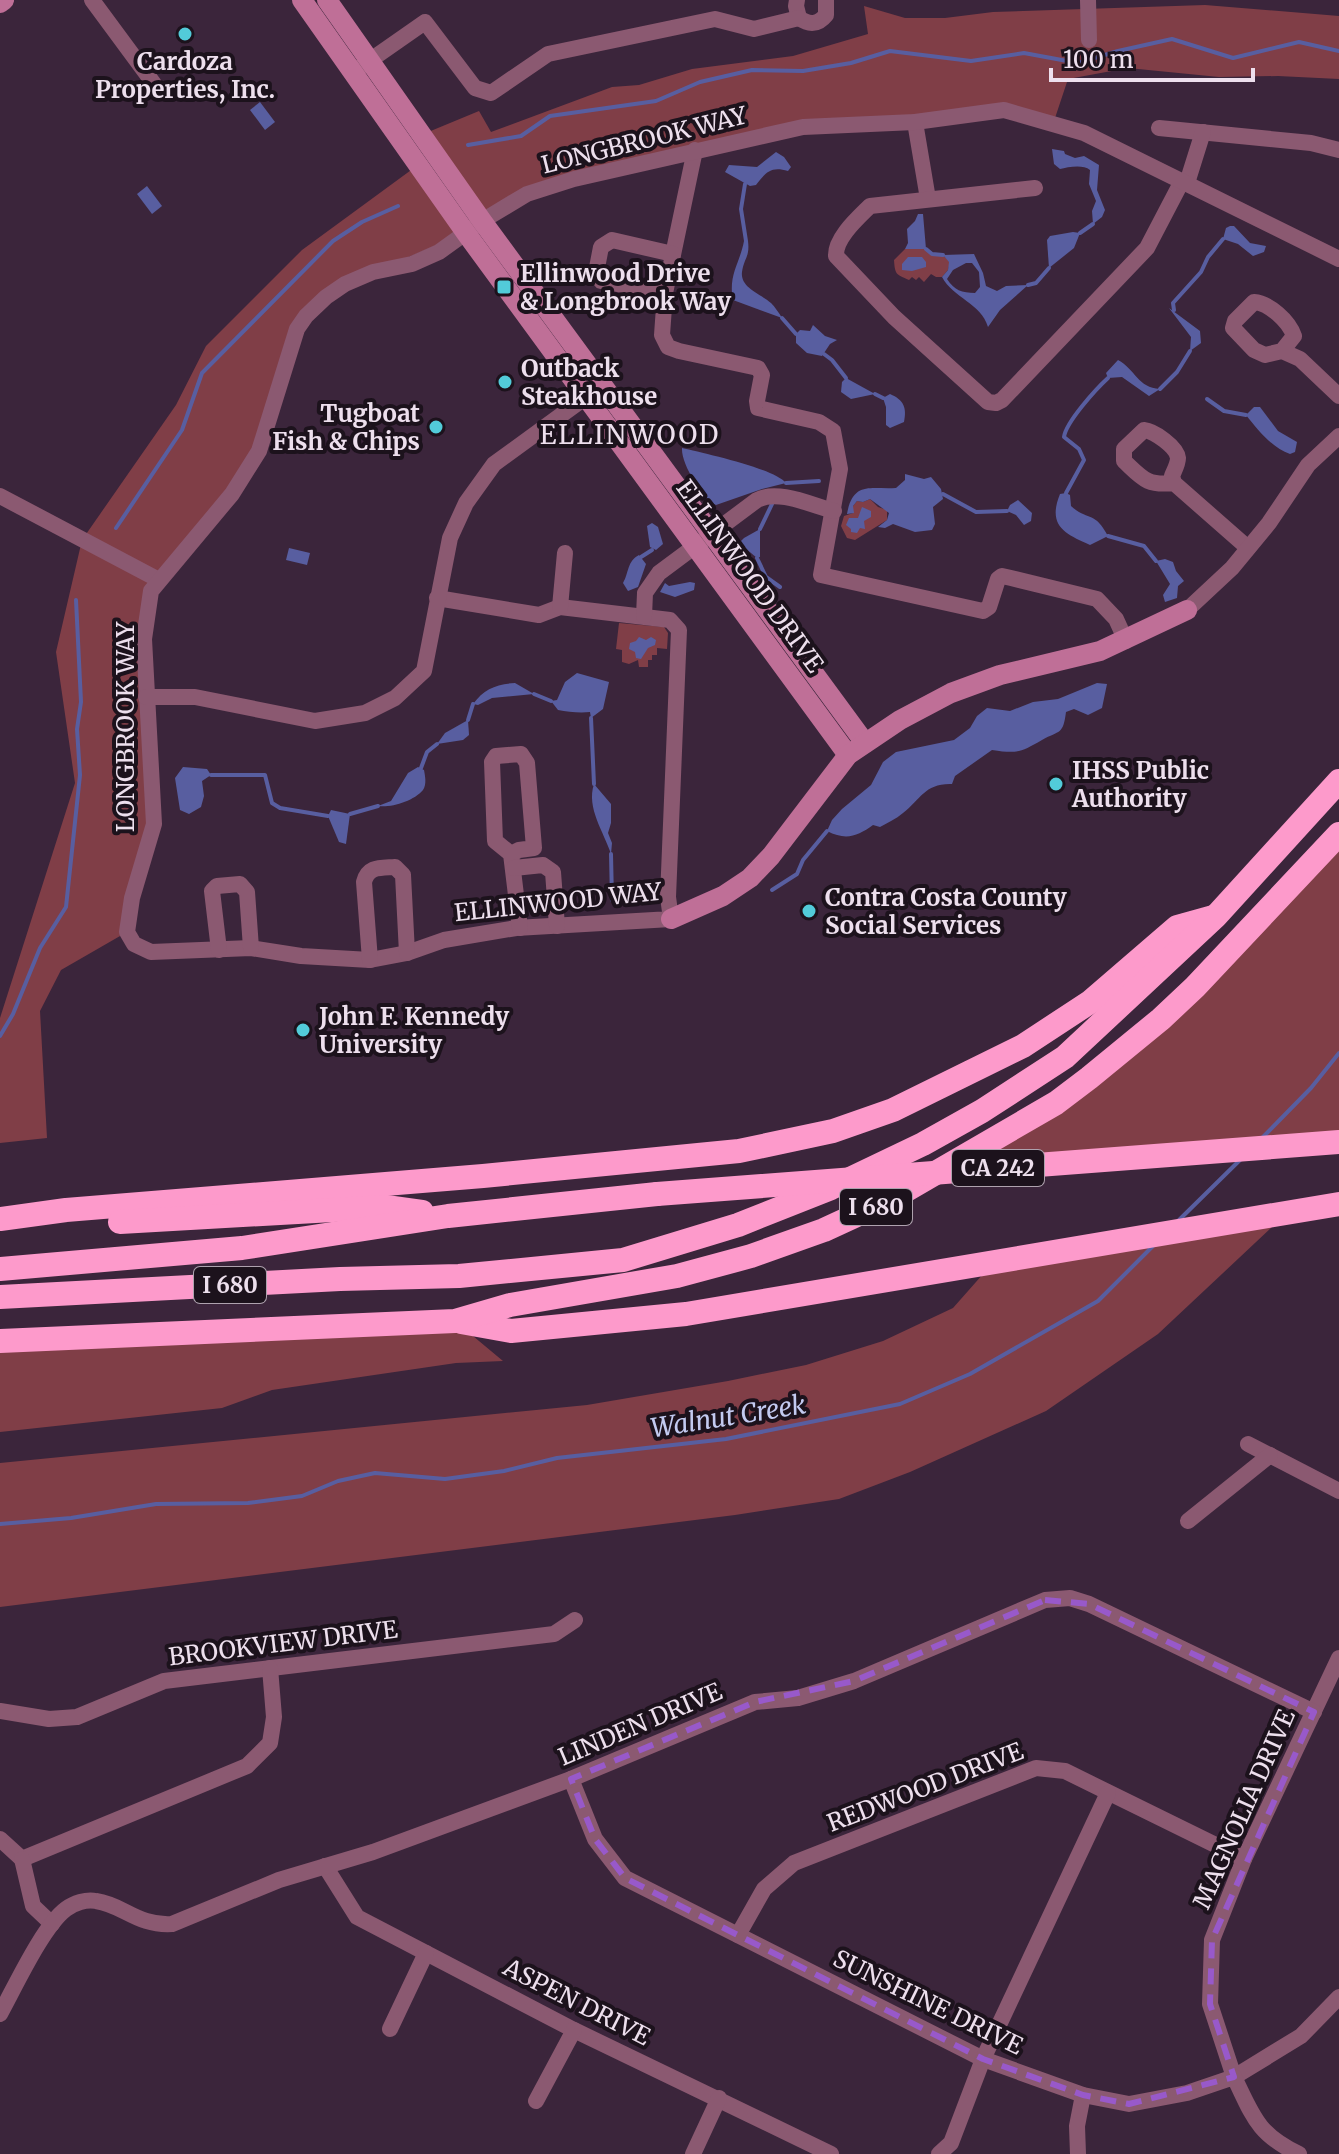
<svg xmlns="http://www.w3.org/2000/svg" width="1339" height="2154" font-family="Merriweather,serif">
  <rect width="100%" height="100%" fill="#3b253b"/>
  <g fill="#803e47">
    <polygon points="1205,5 1339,16 1339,79 1278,76 1219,77 1128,68 1068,79 1053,124 1004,110 803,127 574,179 482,221 421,135 479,111 491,132 612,87 639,85 692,69 793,56 868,34 864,6 905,18 945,18 993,12"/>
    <polygon points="418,165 466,233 373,272 306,316 259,451 151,591 154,824 127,932 61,970 40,1011 47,1138 0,1143 0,1018 75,783 56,652 82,540 176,405 206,346 302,250"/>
    <path d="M905 249H926L932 254 943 255 950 262 948 270 942 277H936L931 274 924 282 919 277 916 280 912 277 909 280C896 274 895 275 894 260Z"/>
    <polygon points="870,499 878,507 887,510 887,520 855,540 847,538 841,526 844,516 853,513 853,506 857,501 863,502"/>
    <polygon points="619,623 664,627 668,633 667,649 657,648 657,655 652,655 652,660 648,660 648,667 639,667 638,660 629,664 622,662 622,650 616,649"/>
    <polygon points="1339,834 1339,1142 954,1163 1056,1103"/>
    <polygon points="1287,1213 1158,1334 1046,1411 910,1472 839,1499 735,1515 0,1607 0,1463 587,1405 728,1381 806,1365 883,1341 953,1308 991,1265"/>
    <polygon points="455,1321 503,1361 456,1363 272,1390 222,1408 0,1432 0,1341"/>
  </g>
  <g fill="#585ea0" fill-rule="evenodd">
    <polygon points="260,102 275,122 265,130 250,110"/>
    <path d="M1052 149 1064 151 1065 154 1075 158 1084 156 1099 165 1097 190 1105 210 1102 217 1093 224 1092 211 1096 201 1089 184 1090 170C1083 164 1068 167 1060 169L1054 164Z"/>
    <path d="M776 152 784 157 791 167 788 171C771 166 766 172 756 185L750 186 725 172 729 165 757 167Z"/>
    <polygon points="147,186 162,206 152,214 137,194"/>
    <polygon points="918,214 923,214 926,249 905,249 908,243 907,229 915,221"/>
    <polygon points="1230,226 1234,226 1250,243 1266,246 1264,252 1253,256 1238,244 1223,239 1226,228"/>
    <polygon points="1073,232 1080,233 1074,248 1049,268 1047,240 1050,236"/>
    <path d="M744 241H748C750 257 744 258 742 272 740 288 761 294 771 303 775 307 779 313 782 318L733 300C728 275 740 263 744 241Z"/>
    <path d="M974 254 983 273 986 286 997 291 1006 286 1028 285 1000 310 988 327C981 303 953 298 942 277L948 270 949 262 943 255ZM966 263H972L979 272 980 287 975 293C962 293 954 290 947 279L953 270Z"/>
    <polygon points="908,257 922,257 926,262 926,267 912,271 902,270 902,264"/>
    <polygon points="1169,308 1200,331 1201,343 1190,351 1191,337"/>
    <polygon points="813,325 825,336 837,340 830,344 822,356 807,353 796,343 796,334 800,330 810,331"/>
    <path d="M1118 360C1135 369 1138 388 1160 389L1149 396 1122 377 1108 378 1106 373Z"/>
    <polygon points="846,378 875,394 851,399 841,392 842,382"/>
    <path d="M890 394C904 400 907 408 904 422L890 428 886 425V407L883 398Z"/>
    <path d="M1254 407H1260L1278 431 1297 442 1295 452 1290 454C1272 448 1257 429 1246 415Z"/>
    <path d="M682 448C703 453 773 468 786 483L762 489 716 505C702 497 681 464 682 448Z"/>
    <path d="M905 474 924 479 931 477 941 489 943 499 933 507 935 524 932 530 915 532 893 524 885 528 878 527 887 520 889 513 870 499 863 502 857 501 853 506 854 513 847 514C853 480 872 490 896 488L905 480Z"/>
    <path d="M1066 493 1070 495 1071 506C1089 522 1094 510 1108 536L1090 545C1065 534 1047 526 1060 494Z"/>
    <polygon points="1018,500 1032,513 1031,521 1024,525 1016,515 1007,511 1010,505"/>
    <polygon points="862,507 871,511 871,517 864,521 865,529 860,528 857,533 851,532 851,529 846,525 849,518 858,518"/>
    <polygon points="652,523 658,527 663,544 656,550 650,547 647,526"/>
    <polygon points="760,529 760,557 757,558 739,543 744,538"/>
    <polygon points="289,548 310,553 307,565 286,560"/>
    <path d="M639 555 646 564 638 587 628 591 623 583C629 573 627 561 639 555Z"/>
    <polygon points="1165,559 1173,562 1176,571 1184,581 1178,586 1177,598 1165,602 1163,595 1170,584 1156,561"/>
    <polygon points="690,582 695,583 694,590 675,597 660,592 665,583 669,586"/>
    <polygon points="639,637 646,640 651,637 656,640 655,645 648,648 641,659 636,658 635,652 629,649 630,643 636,641"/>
    <path d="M577 673 609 682 603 709 591 718 590 712C580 713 568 712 558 710L551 701 557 700 565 682Z"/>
    <path d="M515 683 534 694 492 698 478 705 473 704C484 689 496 684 515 683Z"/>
    <path d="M1097 683 1107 684 1102 708 1088 715 1074 709 1066 712C1063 735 1060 730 1042 740 1021 752 1018 754 992 750L955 776 952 784C925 783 921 799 903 813 896 819 887 823 880 827L873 825C858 836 846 841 827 831L832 820 842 809 871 785 883 762 896 752 954 740 970 728 977 716 987 708 1010 711 1033 702 1058 699Z"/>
    <polygon points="468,720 469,735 463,740 437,744 445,733"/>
    <polygon points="183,767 207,769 211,775 202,781 204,796 201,807 189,814 180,810 175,778"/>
    <path d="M418 767 424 770C425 776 427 784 423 790 414 801 391 808 378 806L391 801 408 773Z"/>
    <path d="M594 784 611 804V823L608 833 612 843 611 854C604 832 586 808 594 784Z"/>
    <polygon points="331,810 350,814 346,844 339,842 328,816"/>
  </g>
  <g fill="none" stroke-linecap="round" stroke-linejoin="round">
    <g stroke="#585ea0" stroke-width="4">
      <polyline points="468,145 521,136 550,116 656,101 700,82 752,70 803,71 851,63 890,51 971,61 1024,53 1078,63 1118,51 1172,39 1233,58 1299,42 1339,51"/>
      <polyline points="745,184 741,209 746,241"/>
      <polyline points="1080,233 1093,224"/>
      <polyline points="926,249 932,254 943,255"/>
      <polyline points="1028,285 1036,283 1049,268"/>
      <polyline points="1174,310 1173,303 1201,272 1208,257 1223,239"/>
      <polyline points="782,318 796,334"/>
      <polyline points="824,354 832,360 846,378"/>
      <polyline points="1160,389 1177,372 1190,351"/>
      <polyline points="875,394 883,398"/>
      <polyline points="1207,399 1224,411 1246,415"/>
      <polyline points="786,483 819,481"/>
      <path d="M1066 493 1084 460 1079 449 1064 437C1066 422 1096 389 1108 378"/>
      <polyline points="943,494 976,512 1007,511"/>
      <polyline points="116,528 182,430 202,373 333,241 362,222 398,206"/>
      <polyline points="760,529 773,502"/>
      <polyline points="1108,536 1144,546 1156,561"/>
      <polyline points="641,557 652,550"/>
      <polyline points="757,558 766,577 780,587"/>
      <polyline points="534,694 551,701"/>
      <polyline points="591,718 594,784"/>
      <polyline points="468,720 473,704"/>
      <polyline points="421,768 427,752 437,744"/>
      <polyline points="211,775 265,775 272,803 280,808 328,816"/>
      <polyline points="350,814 378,806"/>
      <polyline points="611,854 612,900"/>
      <polyline points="772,890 797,874 803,860 827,831"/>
      <polyline points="0,1036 13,1014 40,948 66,907 80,775 77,729 81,702 76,600"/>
      <polyline points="1261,1139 1311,1088 1339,1053"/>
      <polyline points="1179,1220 1241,1159"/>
      <polyline points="0,1524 71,1518 156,1504 248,1503 302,1496 338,1481 375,1473 445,1479 504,1471 557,1458 726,1439 900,1404 970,1374 1098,1301 1153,1246"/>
    </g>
    <g stroke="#8b5971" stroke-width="16">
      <polyline points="92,0 154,84"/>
      <polyline points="797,0 796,6 799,18"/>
      <polyline points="1088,0 1089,40"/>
      <path d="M362 66 425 22 475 88 491 93 548 54 715 19 754 29 799 18C809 25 818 25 826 15V0"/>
      <polyline points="915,122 928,199"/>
      <polyline points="1159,128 1311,143 1339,150"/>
      <polyline points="695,150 665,293 662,335 668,347 679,351 758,368 762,375 757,401 758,408 819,422 833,431 840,469 821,575 983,611 989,607 998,579 1002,576 1011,578 1097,599 1116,619 1126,641"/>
      <polyline points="1187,183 1203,132"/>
      <path d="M1035 188 870 206C858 218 835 238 836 256L894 317 988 402 996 403 1002 400 1147 248 1182 181"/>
      <polyline points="665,293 601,281 596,273 601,247 612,240 673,254"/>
      <path d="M1282 351 1294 336C1289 321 1269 303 1254 302L1235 321 1233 328 1254 350 1265 355 1282 351 1300 359 1339 396"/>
      <path d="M1174 483 1172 476C1174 471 1178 464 1178 458 1177 447 1154 431 1144 430L1124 449V461C1143 479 1147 486 1174 483L1248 548"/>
      <polyline points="0,496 159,580"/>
      <polyline points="437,598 539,615 560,607 670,620 679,630 668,897 671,919 516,928 444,940 407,953 370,960 301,956 251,948 151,952 134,944 127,932 132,898 154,824 144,639 151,591 232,494 259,451 297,329 306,316 326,297 345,284 373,272 412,264 439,252 482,221 527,194 574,179 803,127 915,122 1004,110 1084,133 1339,259"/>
      <polyline points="560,607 565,553"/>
      <polyline points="1187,610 1232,568 1269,523 1308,465 1339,436"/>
      <path d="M644 616 645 593 659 573 757 500C778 489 811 505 834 511"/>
      <polyline points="146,697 195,697 315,721 365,713 395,698 424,671 450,538 466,503 494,464 586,397"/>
      <polyline points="511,854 519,850 534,848 527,763 521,754 496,756 492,762 495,841 511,854 520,928"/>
      <polyline points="514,868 543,865 553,872 557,926"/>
      <polyline points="219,950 212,891 217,886 240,884 247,892 251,948"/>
      <path d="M370 960 364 882C368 866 380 868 395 867L403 875 407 953"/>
      <polyline points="1248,1444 1339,1491"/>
      <polyline points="1188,1521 1270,1455"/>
      <polyline points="1339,1658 1244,1859 1212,1940 1210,2004 1234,2077 1301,2036 1339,1997"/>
      <polyline points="0,1711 49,1719 77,1717 164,1681 554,1634 575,1620"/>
      <path d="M571 1779 595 1839 625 1878 983 2059 1083 2095 1129 2104 1187 2093 1234 2077C1253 2116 1257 2134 1299 2154"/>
      <polyline points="0,1839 22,1859 247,1766 270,1743 274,1717 270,1668"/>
      <polyline points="22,1859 33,1906 52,1924"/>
      <polyline points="325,1866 357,1917 574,2030 831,2154"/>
      <polyline points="738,1935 764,1889 794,1863 1036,1768 1065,1771 1244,1859"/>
      <path d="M0 2014C15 1987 43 1926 66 1909 74 1903 86 1899 96 1901 124 1905 137 1926 172 1924L279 1880 373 1852 571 1779 755 1702 798 1698 854 1681 1045 1600 1070 1598 1089 1604 1314 1712"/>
      <polyline points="390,2029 426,1953"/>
      <polyline points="536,2101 574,2030"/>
      <polyline points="693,2154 719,2098"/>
      <polyline points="939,2154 951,2143 983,2059 1108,1793"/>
      <polyline points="1078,2154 1077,2126 1083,2095"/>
    </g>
    <g stroke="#bf6f97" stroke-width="20">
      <polyline points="302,0 466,233 848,755"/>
      <polyline points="327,0 482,221 865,743"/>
      <polyline points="0,3 4,0"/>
      <polyline points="671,919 723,896 750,878 771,856 848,755 900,720 951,693 1000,675 1100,651 1187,610"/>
    </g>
    <g stroke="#fd9acb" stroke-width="24">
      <polyline points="0,1219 66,1210 483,1176 739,1151 833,1131 893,1110 1023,1046 1090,1002 1177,927 1213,917"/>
      <polyline points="120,1222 386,1207 422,1212"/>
      <polyline points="0,1269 242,1248 448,1216 657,1194"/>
      <polyline points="0,1297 340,1279 459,1276 623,1260 738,1225 831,1188 923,1144 982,1111 1065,1057 1216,916 1339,781"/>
      <polyline points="461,1322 511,1331 686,1314 1339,1204"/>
      <polyline points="0,1341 455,1321 510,1305 677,1276 751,1256 824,1230 889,1200 1056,1103 1089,1078 1161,1019 1195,987 1339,834"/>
    </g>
    <polyline stroke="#fd9acb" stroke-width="24" points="657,1194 1339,1142"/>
  </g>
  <path fill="none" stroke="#9859ca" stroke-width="6" stroke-dasharray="16 10" stroke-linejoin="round" d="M1045 1600 1089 1604 1314 1712 1212 1940 1210 2004 1234 2077 1129 2104 1083 2095 983 2059 625 1878 595 1839 571 1779 755 1702 854 1681Z"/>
  <g fill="#52cbd9" stroke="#1c121c" stroke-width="3">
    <circle cx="185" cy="34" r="8"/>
    <rect x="496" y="279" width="16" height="16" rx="4"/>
    <circle cx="505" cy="382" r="8"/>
    <circle cx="436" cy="427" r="8"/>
    <circle cx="1056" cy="784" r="8"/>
    <circle cx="809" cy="911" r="8"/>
    <circle cx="303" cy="1030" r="8"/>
  </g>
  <g text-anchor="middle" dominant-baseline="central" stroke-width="8" stroke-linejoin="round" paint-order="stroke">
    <g fill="#1c121c" stroke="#aea2ae" stroke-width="2">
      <rect x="952" y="1150" width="92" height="36" rx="6"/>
      <rect x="840" y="1189" width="72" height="36" rx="6"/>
      <rect x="194" y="1267" width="72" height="36" rx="6"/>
    </g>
    <g font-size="22" font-weight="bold" fill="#eddfed">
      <text x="998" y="1168">CA 242</text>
      <text x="876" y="1207">I 680</text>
      <text x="230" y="1285">I 680</text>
    </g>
    <g font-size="24" font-weight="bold" fill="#eddfed" stroke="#1c121c" text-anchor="start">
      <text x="185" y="61" text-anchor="middle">Cardoza<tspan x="185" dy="28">Properties, Inc.</tspan></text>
      <text x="520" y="273">Ellinwood Drive<tspan x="520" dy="28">&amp; Longbrook Way</tspan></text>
      <text x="521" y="368">Outback<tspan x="521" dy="28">Steakhouse</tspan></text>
      <text x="420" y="413" text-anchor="end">Tugboat<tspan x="420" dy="28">Fish &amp; Chips</tspan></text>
      <text x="1072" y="770">IHSS Public<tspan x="1072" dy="28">Authority</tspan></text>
      <text x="825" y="897">Contra Costa County<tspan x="825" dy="28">Social Services</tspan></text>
      <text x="319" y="1016">John F. Kennedy<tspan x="319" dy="28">University</tspan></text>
    </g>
    <g font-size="24" fill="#eddfed" stroke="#1c121c">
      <text transform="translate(644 140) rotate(-14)">LONGBROOK WAY</text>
      <text transform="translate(750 576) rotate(54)">ELLINWOOD DRIVE</text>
      <text transform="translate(125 727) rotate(-90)">LONGBROOK WAY</text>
      <text transform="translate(558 902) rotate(-6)">ELLINWOOD WAY</text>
      <text transform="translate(283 1643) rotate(-7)">BROOKVIEW DRIVE</text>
      <text transform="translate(640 1724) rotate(-23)">LINDEN DRIVE</text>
      <text transform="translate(925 1787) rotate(-21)">REDWOOD DRIVE</text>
      <text transform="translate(1244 1809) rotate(-66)">MAGNOLIA DRIVE</text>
      <text transform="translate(577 2002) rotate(27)">ASPEN DRIVE</text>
      <text transform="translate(928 2002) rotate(26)">SUNSHINE DRIVE</text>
    </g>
    <g font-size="26" letter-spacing="2" fill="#eddfed" stroke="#1c121c">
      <text x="630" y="434">ELLINWOOD</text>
    </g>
    <g font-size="26" font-style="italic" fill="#c3caf0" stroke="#1c121c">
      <text transform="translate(728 1416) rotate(-9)">Walnut Creek</text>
    </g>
  </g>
  <path d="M1051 68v12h202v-12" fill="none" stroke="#eddfed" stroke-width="4"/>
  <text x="1063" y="68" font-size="24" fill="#eddfed" stroke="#1c121c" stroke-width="6" paint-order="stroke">100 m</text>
</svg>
